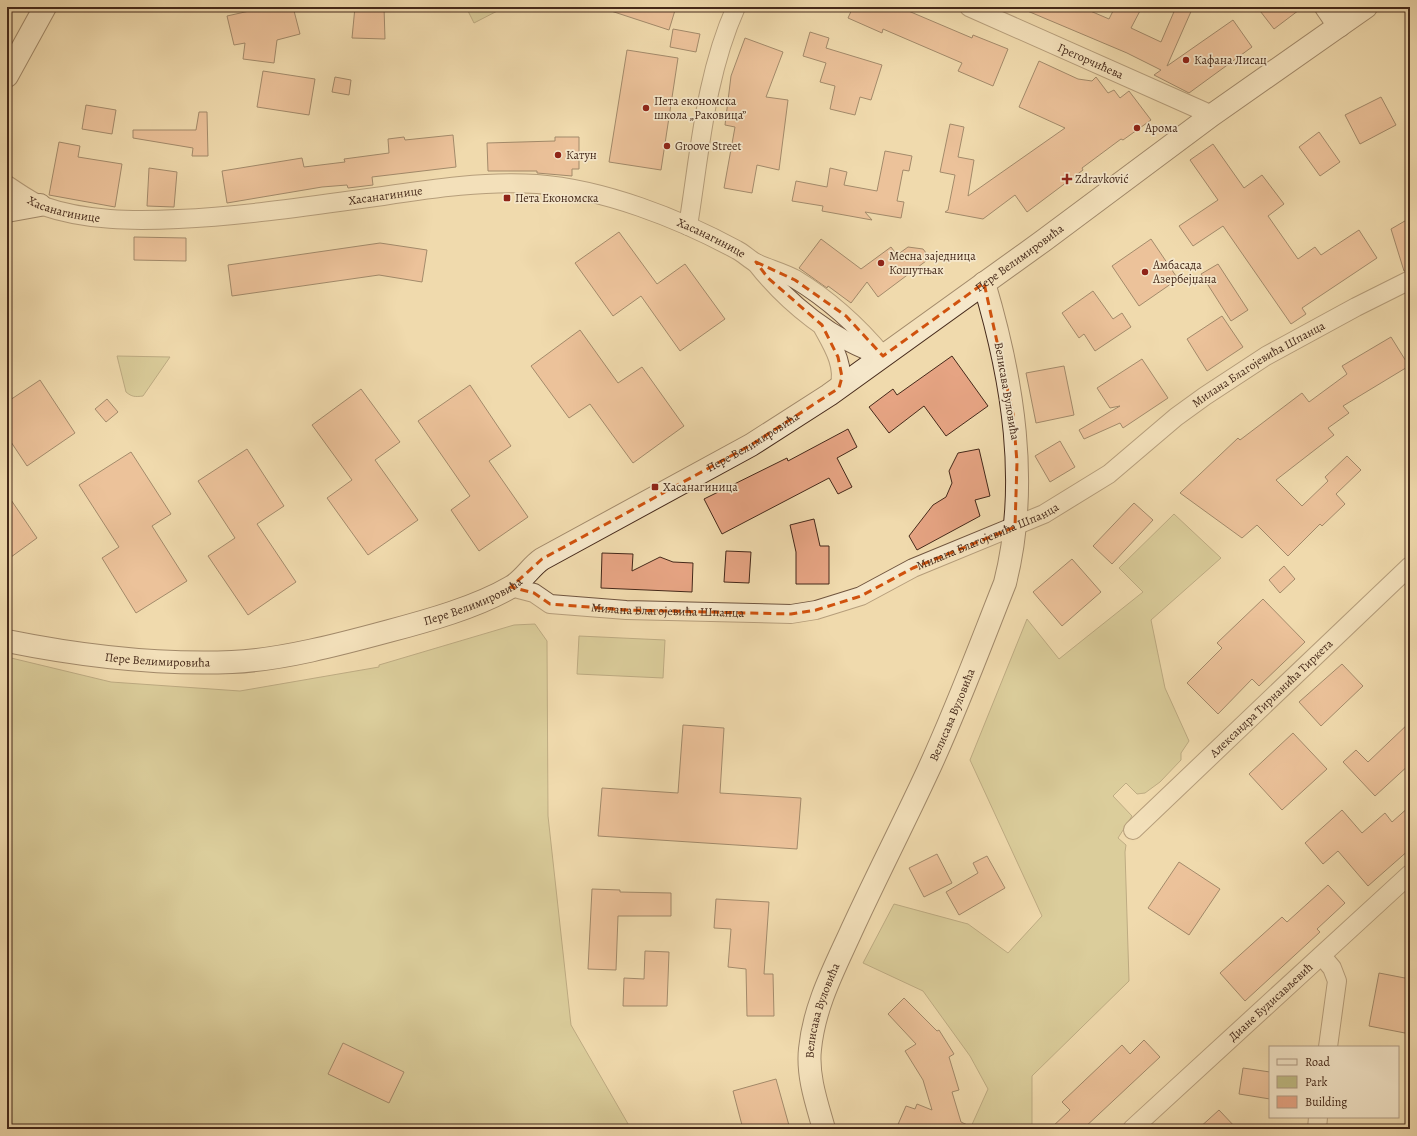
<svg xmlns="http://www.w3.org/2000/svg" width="1417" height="1136" font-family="Alegreya,serif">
  <rect width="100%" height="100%" fill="#f0daad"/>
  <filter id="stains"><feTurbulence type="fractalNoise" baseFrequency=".005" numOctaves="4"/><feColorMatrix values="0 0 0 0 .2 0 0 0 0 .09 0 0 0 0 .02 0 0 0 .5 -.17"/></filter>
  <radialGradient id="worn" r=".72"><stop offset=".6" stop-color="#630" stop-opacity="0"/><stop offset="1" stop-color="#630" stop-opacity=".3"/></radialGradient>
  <g fill="#c0bd85" stroke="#827350">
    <polygon points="466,7 505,7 474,23"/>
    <path d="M117 356 170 357 143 396C135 397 132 397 126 392Z"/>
    <polygon points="1174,514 1221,558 1151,620 1165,688 1189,741 1181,753 1181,760 1160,782 1145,793 1137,794 1126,783 1113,796 1132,816 1118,838 1126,845 1125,852 1129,981 1032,1076 1032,1129 970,1129 988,1089 970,1056 923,991 863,963 894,904 968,924 1008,953 1042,916 970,760 1027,619 1059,659 1143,592 1119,568"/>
    <polygon points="535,624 547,641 548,816 571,1025 631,1129 7,1129 7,657 111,682 240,691 379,667 379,665 514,625"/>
    <polygon points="579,636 665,640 663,678 577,674"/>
  </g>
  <g fill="#e6a483" stroke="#45291a">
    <polygon points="267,7 293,7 300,34 277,40 274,63 243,59 245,43 234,45 227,16"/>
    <polygon points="355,7 384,7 385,39 352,38"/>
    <polygon points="608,7 676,7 669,30 608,10"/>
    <polygon points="853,7 899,7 972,38 973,35 1008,49 993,86 958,71 962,63 883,29 882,33 848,18"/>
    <polygon points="1018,7 1081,7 1109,19 1115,7 1142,7 1131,28 1161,42 1176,7 1193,7 1167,66 1233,20 1252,47 1189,93 1154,75 1161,70 1127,53"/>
    <polygon points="1257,7 1303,7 1274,29"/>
    <polygon points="673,29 700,34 696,52 670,47"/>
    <polygon points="810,32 829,38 826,48 882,65 871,100 860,97 855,115 830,109 835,86 820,82 826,63 803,56"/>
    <polygon points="745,38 783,52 766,97 788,100 779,170 757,165 752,193 724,188 735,127 725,125 731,76"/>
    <polygon points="627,50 678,58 661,170 609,162"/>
    <polygon points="1039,61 1078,79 1092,81 1096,77 1108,93 1114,90 1120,98 1129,91 1151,120 1123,140 1121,139 1082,168 1083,170 1027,212 1015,195 983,219 945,212 948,210 955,175 940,172 950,124 964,127 958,157 974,160 968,196 1065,128 1019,107"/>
    <polygon points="263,71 315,79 309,115 257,107"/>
    <polygon points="335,77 351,80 349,95 332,92"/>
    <polygon points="1381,97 1396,125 1360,144 1345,115"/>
    <polygon points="86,105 116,110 112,134 82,129"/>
    <polygon points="199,112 207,112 208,156 192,156 193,148 133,138 133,130 196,130"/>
    <polygon points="1319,132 1340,162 1320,176 1299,147"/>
    <polygon points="453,135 456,167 372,177 373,185 348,188 347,185 322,187 227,203 222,171 302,158 304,167 345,162 344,159 389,153 388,139 404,137 405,140"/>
    <polygon points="555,137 579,137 579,169 572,169 572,176 537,173 537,171 488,171 487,143 555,141"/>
    <polygon points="59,142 80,146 78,157 122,164 115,207 49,195"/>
    <polygon points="1213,144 1244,188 1262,175 1284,204 1268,216 1298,259 1315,247 1321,255 1359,230 1377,258 1302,308 1306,314 1291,324 1223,226 1193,246 1179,226 1218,200 1190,160"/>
    <polygon points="885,151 912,156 909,171 903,170 897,201 904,202 901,218 865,212 872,220 822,211 823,206 792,201 796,181 827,187 830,168 847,172 844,185 877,191"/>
    <polygon points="149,168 177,172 174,207 147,206"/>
    <polygon points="1410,218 1410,270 1404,271 1391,229"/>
    <polygon points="619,232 657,284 685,264 725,319 680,351 641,296 613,316 575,263"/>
    <polygon points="134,237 186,238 186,261 134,260"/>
    <polygon points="821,239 861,269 891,247 897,255 908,247 923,249 930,258 878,297 867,282 851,303 828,286 827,288 799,268"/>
    <polygon points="1151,239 1178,279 1139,306 1112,266"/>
    <polygon points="380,243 427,250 422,282 379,275 232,296 228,265"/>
    <polygon points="1218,264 1248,310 1231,321 1201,274"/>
    <polygon points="1093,291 1113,319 1122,313 1131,327 1095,351 1084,334 1079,338 1062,313"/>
    <polygon points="1222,316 1243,347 1207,371 1187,339"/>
    <polygon points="580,330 618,383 642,367 684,426 633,463 590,404 569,418 531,366"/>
    <polygon points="1391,337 1409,366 1343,406 1349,413 1328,428 1334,435 1276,480 1302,506 1328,481 1325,477 1347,456 1361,470 1336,494 1345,504 1322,526 1320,524 1288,556 1257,525 1242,538 1180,493 1238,438 1240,440 1302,393 1309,402 1347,374 1342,366"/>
    <polygon points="952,356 988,406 946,436 924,406 889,433 869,407 893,389 897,395"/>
    <polygon points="1142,359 1168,398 1123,428 1120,423 1084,439 1079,430 1120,406 1110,408 1097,388"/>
    <polygon points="1064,366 1074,415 1036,423 1026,373"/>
    <polygon points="40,380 75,433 27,466 7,436 7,402"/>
    <polygon points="470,385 511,446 489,461 528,517 479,551 451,510 470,496 418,421"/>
    <polygon points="361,389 400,442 375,460 418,520 368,555 327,498 352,480 312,425"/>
    <polygon points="107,399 118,412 106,422 95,409"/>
    <polygon points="848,429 857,447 837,458 852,487 838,494 829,478 722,534 704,499 787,458 788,461"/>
    <polygon points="1060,441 1075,467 1050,482 1035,456"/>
    <polygon points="247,449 284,506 257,524 296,582 248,615 208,556 235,538 198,481"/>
    <polygon points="979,449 990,496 975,500 980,516 917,550 909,536 933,505 946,497 952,483 949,471 958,453"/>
    <polygon points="131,452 171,514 152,526 187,581 136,613 102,558 119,547 79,485"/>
    <polygon points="7,494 37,538 7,560"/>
    <polygon points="1134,503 1153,520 1112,564 1093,546"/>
    <polygon points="814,519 820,546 829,546 829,584 796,584 796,552 790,525"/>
    <polygon points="726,551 751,552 749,583 724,582"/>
    <polygon points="602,553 633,554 632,571 660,557 673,562 693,563 692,592 601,588"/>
    <polygon points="1072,559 1101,592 1062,626 1033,592"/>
    <polygon points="1284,566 1295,579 1280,593 1269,580"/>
    <polygon points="1263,599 1305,642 1259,686 1252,679 1218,714 1187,683 1222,648 1217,643"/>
    <polygon points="1342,664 1363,686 1321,726 1299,702"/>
    <polygon points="1410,722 1410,764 1375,796 1343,762 1356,750 1368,762"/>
    <polygon points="683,725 724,728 720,793 801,798 797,849 598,836 602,788 678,793"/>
    <polygon points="1293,733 1327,769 1282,810 1249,774"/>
    <polygon points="1410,806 1410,849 1368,886 1338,851 1323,864 1305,843 1342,810 1362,833 1385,813 1392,822"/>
    <polygon points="937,854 952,883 924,897 909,868"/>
    <polygon points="987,856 1005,888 959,915 946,892 978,873 973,863"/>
    <polygon points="1179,862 1220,889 1189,935 1148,908"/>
    <polygon points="1328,885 1345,903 1317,929 1320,932 1245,1001 1220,973 1282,917 1287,922"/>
    <polygon points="592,889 620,890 620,892 671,893 671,916 618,916 616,970 588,969"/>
    <polygon points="716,899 769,902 764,974 773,974 774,1016 747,1016 746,969 728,967 731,929 714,928"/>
    <polygon points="645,951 669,952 667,1006 623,1006 624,978 644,979"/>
    <polygon points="1379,973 1410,979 1410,1034 1369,1026"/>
    <polygon points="904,998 937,1031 939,1030 954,1054 949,1057 959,1090 952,1092 961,1122 976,1129 896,1129 906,1106 915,1109 917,1104 932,1110 923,1080 905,1051 916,1044 888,1014"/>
    <polygon points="1144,1040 1160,1057 1083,1129 1050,1129 1070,1110 1062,1102 1122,1045 1130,1054"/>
    <polygon points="343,1043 404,1072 389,1103 328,1074"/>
    <polygon points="1243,1068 1270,1072 1270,1099 1239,1094"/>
    <polygon points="776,1079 790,1129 743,1129 733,1091"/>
    <polygon points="1219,1110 1237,1129 1198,1129"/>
  </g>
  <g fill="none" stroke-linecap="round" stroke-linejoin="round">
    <g stroke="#70553f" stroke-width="20">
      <g id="street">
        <path id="s1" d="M969 7 1212 115"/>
        <path id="s2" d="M7 185C18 192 31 202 43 206 86 221 133 221 178 219 247 216 315 205 383 196 435 188 485 181 537 184 603 189 678 218 737 250 743 253 749 259 756 263 769 269 782 272 795 279 828 299 858 326 883 356"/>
        <path d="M688 226C700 152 705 76 736 7"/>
        <path d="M756 263C787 303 834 341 882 356"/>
        <path d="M823 328C833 346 846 367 839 388"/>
        <path id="s3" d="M511 587 534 593 550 604 626 610 791 614 816 610 861 596 913 568 1044 514 1109 474 1176 417 1205 396 1266 356 1356 307 1410 280"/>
        <path id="s4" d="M1133 830 1410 566"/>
        <polyline points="1322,956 1332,968 1337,981 1328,1047"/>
        <path id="s5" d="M1132 1129 1410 874"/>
        <polyline points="1317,1129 1318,1117"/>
      </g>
    </g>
    <g stroke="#45291a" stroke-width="24">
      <g id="secondary">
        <polyline points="1326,7 1339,26"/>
        <polyline points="7,76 45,7"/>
        <polyline points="7,211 40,205"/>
        <path id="s6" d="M7 641C81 656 156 665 232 662 281 660 341 644 389 631 427 621 477 607 511 587 524 580 530 567 542 559L751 445 829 395 1043 241 1212 115 1366 7"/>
        <path id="s7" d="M824 1129C817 1104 807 1076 810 1049 814 1008 832 973 849 936 874 881 902 827 927 773 956 711 980 646 1005 583 1030 484 1013 380 984 283"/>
      </g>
    </g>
    <use href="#street" stroke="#f5e7ca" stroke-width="18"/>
    <use href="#secondary" stroke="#f5e7ca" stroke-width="22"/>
  </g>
  <path d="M0 0H1417V1136H0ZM756 262 795 280 846 316 883 356 984 283 1013 414 1017 462 1015 527 913 568 861 596 816 610 791 614 626 610 550 604 534 593 511 587 542 559 751 445 839 388 842 377 838 357 822 325 768 278Z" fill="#f0daad" fill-opacity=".55" fill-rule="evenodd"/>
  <path fill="none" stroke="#d0520e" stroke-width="3" stroke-dasharray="8 5" stroke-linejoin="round" d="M756 262 795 280 846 316 883 356 984 283 1013 414 1017 462 1015 527 913 568 861 596 816 610 791 614 626 610 550 604 534 593 511 587 542 559 751 445 839 388 842 377 838 357 822 325 768 278Z"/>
  <g fill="#8f2418" stroke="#f5e7ca" stroke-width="1.5">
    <circle cx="1186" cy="60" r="4"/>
    <circle cx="646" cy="108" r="4"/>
    <circle cx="1137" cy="128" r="4"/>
    <circle cx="667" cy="146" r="4"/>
    <circle cx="558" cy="155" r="4"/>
    <path d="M1065 173h4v4h4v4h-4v4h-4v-4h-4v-4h4z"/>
    <rect x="503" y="194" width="8" height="8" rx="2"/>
    <circle cx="881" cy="263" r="4"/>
    <circle cx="1145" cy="272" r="4"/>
    <rect x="651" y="483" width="8" height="8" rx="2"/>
  </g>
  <g text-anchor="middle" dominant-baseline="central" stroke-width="3.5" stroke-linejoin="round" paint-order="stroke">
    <g font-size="12" fill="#45291a" stroke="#f5e7ca" text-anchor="start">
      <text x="1194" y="60">Кафана Лисац</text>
      <text x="654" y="101">Пета економска<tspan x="654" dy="14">школа „Раковица”</tspan></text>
      <text x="1145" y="128">Арома</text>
      <text x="675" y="146">Groove Street</text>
      <text x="566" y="155">Катун</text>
      <text x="1075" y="179">Zdravković</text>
      <text x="515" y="198">Пета Економска</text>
      <text x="889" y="256">Месна заједница<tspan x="889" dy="14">Кошутњак</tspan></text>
      <text x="1153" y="265">Амбасада<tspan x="1153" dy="14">Азербејџана</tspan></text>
      <text x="663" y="487">Хасанагиница</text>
    </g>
    <g font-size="12" fill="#45291a" stroke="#f5e7ca">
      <text stroke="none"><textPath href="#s1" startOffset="133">Грегорчићева</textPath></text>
      <text stroke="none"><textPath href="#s2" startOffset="387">Хасанагинице</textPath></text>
      <text stroke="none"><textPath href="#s2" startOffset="63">Хасанагинице</textPath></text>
      <text stroke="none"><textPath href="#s2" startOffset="723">Хасанагинице</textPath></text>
      <text stroke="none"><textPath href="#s6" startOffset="1124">Пере Велимировића</textPath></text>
      <text stroke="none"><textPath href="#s3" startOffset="820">Милана Благојевића Шпанца</textPath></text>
      <text transform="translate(1007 391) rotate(80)">Велисава Вуловића</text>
      <text stroke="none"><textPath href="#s6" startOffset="800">Пере Велимировића</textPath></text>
      <text stroke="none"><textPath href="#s3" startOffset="497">Милана Благојевића Шпанца</textPath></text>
      <text stroke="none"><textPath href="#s6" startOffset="476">Пере Велимировића</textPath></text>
      <text stroke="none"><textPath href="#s3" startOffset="161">Милана Благојевића Шпанца</textPath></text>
      <text stroke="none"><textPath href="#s6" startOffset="152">Пере Велимировића</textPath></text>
      <text stroke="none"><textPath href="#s4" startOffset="191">Александра Тирнанића Тиркета</textPath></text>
      <text stroke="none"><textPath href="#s7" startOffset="446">Велисава Вуловића</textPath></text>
      <text stroke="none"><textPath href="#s5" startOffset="188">Диане Будисављевић</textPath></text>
      <text stroke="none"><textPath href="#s7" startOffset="122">Велисава Вуловића</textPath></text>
    </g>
  </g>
  <rect width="1417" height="1136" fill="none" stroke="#f0daad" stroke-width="24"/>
  <rect x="8" y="8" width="1401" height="1120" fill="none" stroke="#45291a" stroke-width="2"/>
  <rect x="12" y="12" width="1393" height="1112" fill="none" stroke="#45291a"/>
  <rect x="1269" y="1046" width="130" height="72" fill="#f5e7ca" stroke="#af9b84"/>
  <rect x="1277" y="1059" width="20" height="6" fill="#f5e7ca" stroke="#af9b84"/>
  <text x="1305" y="1066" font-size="12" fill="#45291a">Road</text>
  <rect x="1277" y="1076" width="20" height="12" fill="#c0bd85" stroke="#af9b84"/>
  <text x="1305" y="1086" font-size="12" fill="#45291a">Park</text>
  <rect x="1277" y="1096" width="20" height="12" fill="#e6a483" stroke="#af9b84"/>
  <text x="1305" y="1106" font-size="12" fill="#45291a">Building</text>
  <rect width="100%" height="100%" filter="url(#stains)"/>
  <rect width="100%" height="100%" fill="url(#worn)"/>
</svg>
